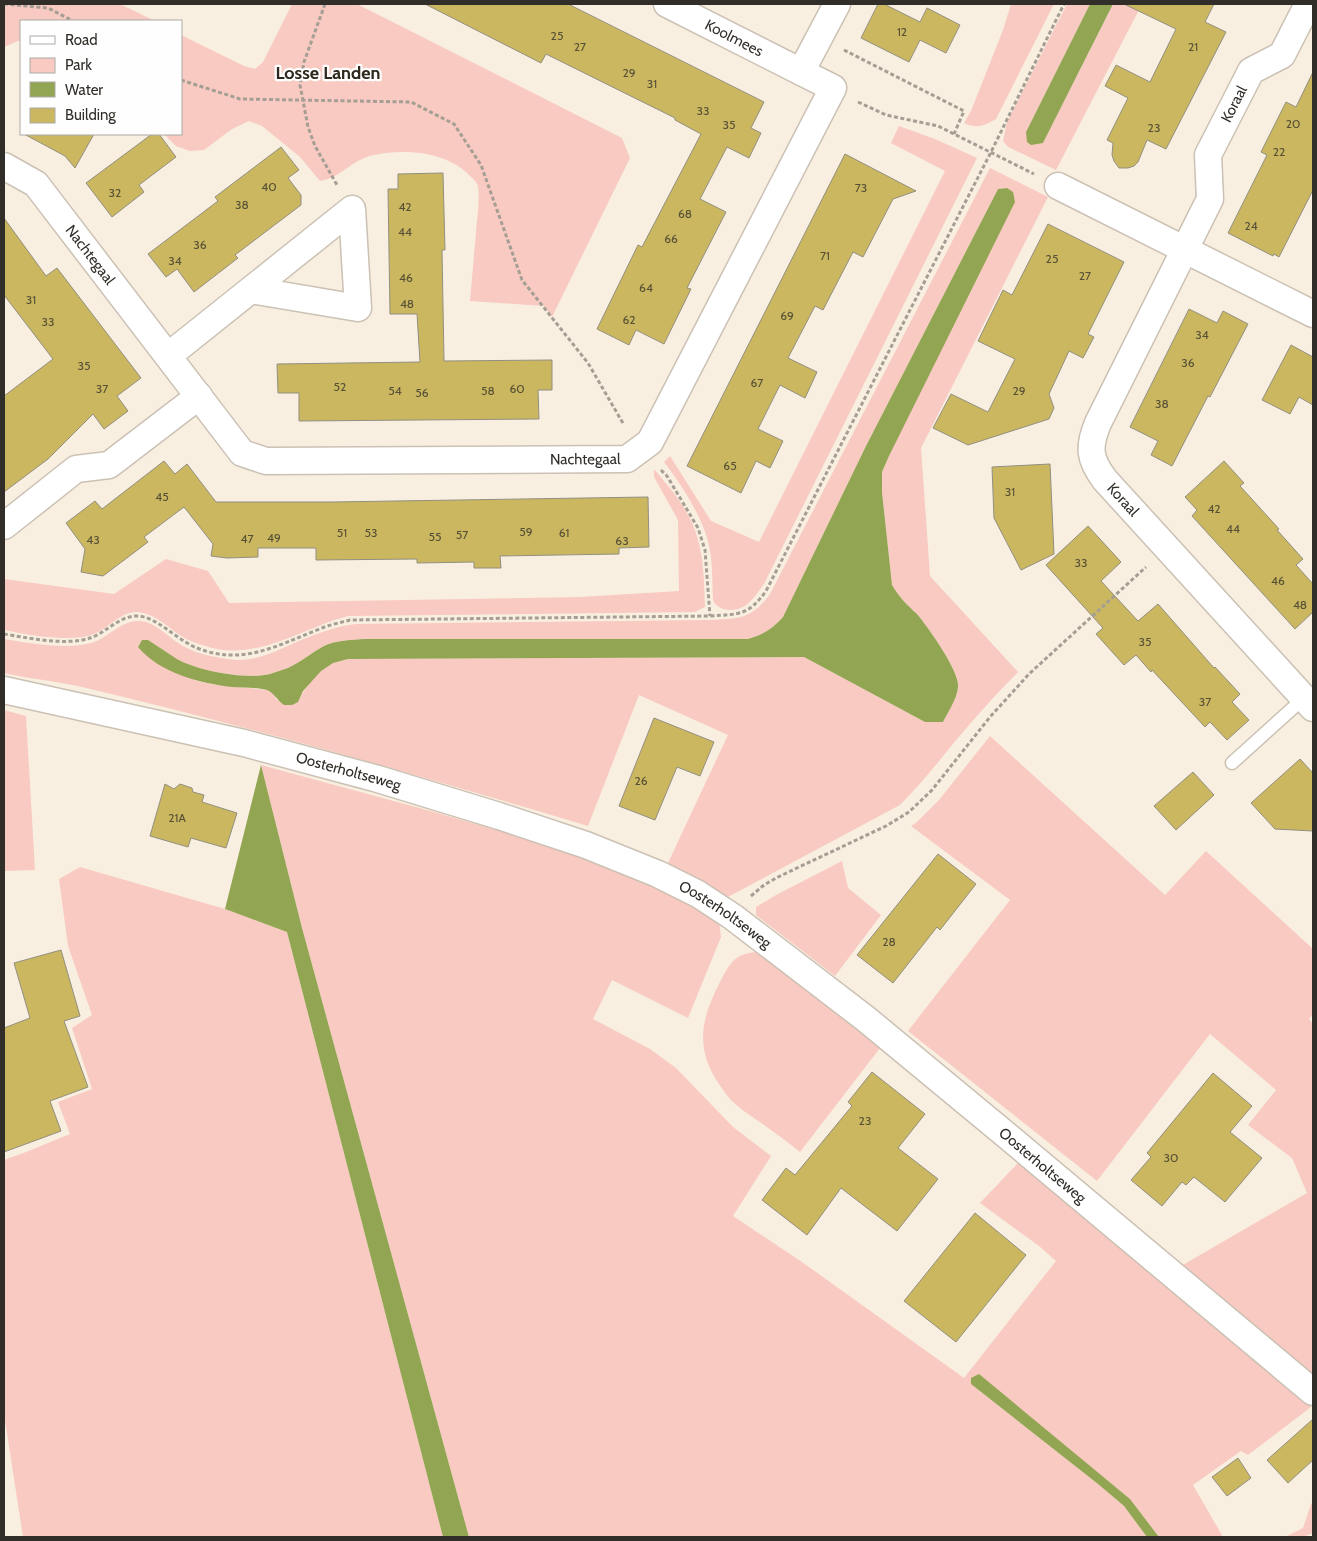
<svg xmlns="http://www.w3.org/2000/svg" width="1317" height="1541" font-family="Cabin,sans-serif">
  <rect width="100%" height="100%" fill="#f9efe1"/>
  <g fill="#f8cac1" fill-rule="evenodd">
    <polygon points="4,4 120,4 155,21 21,21 21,41 18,41 4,47"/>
    <path d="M292 4H357L622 138 630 158 552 317 544 306 470 301C472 278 474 255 476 232 477 218 480 201 478 186 477 182 474 180 471 177 448 151 402 148 370 156 351 161 340 178 320 181L300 157 262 126 249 121 232 129 204 150 190 151 176 146 164 134H181V35L244 66 255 69 263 62Z"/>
    <path d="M1011 4H1054L996 119C984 126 977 129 964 123L971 111 1003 30Z"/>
    <polygon points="1067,4 1090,4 1026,132 1043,143 1113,4 1142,4 1056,170 1008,147 1003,141 1007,122"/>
    <path d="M899 126 935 139 977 158 764 584C759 591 752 601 745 606 734 612 718 612 713 600 712 582 713 563 709 546 704 519 681 484 664 462L670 456 711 521 759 542 945 171 891 143Z"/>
    <path d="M990 168 1048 197 921 448 930 576 1018 672C999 691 981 711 963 732 942 757 924 781 900 805L726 898 667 865 728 735 639 695 588 826C421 776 252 727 82 687 56 681 30 679 4 673V639C29 643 66 650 91 643 107 639 121 620 139 621 156 621 169 639 185 647 200 655 218 658 236 660 259 661 280 649 301 640 319 633 337 626 356 624L710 620C739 619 752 619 770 594ZM1007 188 882 472V492L892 585C899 597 907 605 917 614 928 627 960 672 958 687 957 699 948 712 943 722H925L804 657 348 659C343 661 337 661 332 663 317 670 305 687 298 702L277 700 273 694 268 690 217 685 197 681 138 647C140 641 143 640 148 640 158 646 167 653 177 659 198 671 246 680 270 674 276 672 282 670 288 668 301 662 311 653 324 646 336 640 352 640 365 639H748C764 634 771 630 783 617L866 446 998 189Z"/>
    <path d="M654 469C667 484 684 504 692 523 704 549 704 579 705 607L695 612 348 616C299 629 254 664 202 645 195 643 187 640 181 636 168 627 155 614 138 612 121 611 109 628 94 634 71 643 28 635 4 630V579L114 594 166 559 208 571 229 603 580 597 679 591 678 520 654 477Z"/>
    <polygon points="4,710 26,716 35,870 4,871"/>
    <polygon points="990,736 1165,895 1206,851 1313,949 1313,1014 1309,1019 1313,1024 1313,1376 1181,1266 1307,1193 1292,1158 1248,1125 1276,1090 1210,1034 1097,1181 908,1031 1010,900 911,826 916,823 939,800"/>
    <polygon points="261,765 434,812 538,842 662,888 719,920 721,937 688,1018 612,980 593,1019 650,1049 676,1068 733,1127 771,1156 733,1216 802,1262 964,1378 1056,1261 1039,1246 980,1203 1020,1161 1217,1325 1311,1407 1248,1455 1241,1451 1193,1485 1223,1537 1159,1537 1130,1499 1107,1480 971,1384 1098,1484 1124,1506 1147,1537 469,1537 302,928"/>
    <polygon points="842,861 848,888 881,915 835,976 756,915 756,907 776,895"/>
    <polygon points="80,867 225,909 287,932 443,1537 23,1537 4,1414 4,1160 26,1152 70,1134 58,1102 92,1089 72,1028 92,1015 68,946 59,879"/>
    <path d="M757 952 880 1048 800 1152C785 1140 770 1129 754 1118 747 1113 739 1108 733 1102 728 1098 725 1092 721 1087 695 1051 700 1021 719 984 729 965 734 953 757 952Z"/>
    <polygon points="1313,1502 1313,1533 1303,1537 1285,1537 1303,1528 1311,1504"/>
  </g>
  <g fill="#92a552">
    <polygon points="1090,4 1113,4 1043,143 1031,145 1027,142 1026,132"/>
    <path d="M1007 188 1013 192 1015 202 889 456 882 472V492L892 585C899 597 907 605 917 614 928 627 960 672 958 687 957 699 948 712 943 722H925L804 657 348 659 333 663 321 671 303 691 298 702 292 705H284C278 701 274 693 267 690 256 687 243 688 232 687 199 683 160 673 138 647L142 640H148C158 646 167 653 177 659 198 671 246 680 270 674 276 672 282 670 288 668 301 662 311 653 324 646 336 640 352 640 365 639H748C764 634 771 630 783 617L866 446 998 189Z"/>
    <polygon points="261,765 302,928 469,1537 443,1537 287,932 225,909"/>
    <polygon points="979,1374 1130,1499 1159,1537 1147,1537 1124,1506 1098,1484 971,1384 971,1378"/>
  </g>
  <g fill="#cab75f" stroke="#928f81">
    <polygon points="425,4 568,4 764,102 751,128 761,133 749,158 727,147 700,199 726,212 687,288 691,289 664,344 636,330 629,345 597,329 638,245 642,247 701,134 675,120 675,118 546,54 541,63"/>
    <polygon points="878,4 884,4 920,22 927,8 960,25 946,53 920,40 909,62 861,38"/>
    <polygon points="1124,4 1214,4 1205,22 1226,32 1166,149 1147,140 1138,162 1134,166 1128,168 1119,168 1114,161 1112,155 1113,143 1107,140 1128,98 1105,86 1116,65 1150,82 1176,29"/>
    <polygon points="1313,72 1313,190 1279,257 1274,254 1273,256 1228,233 1267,155 1261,152 1286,102 1296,107"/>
    <polygon points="24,134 94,134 75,168 65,156"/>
    <polygon points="152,134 159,134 176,157 139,185 144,192 112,217 86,183"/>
    <polygon points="281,147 299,170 288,178 301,195 301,205 235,255 238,258 194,292 177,269 166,277 148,254 218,201 215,197"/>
    <polygon points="845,154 916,191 893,199 863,257 853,252 823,310 815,306 788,358 817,372 805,398 780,385 758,429 783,441 770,468 756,461 741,493 687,466"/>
    <polygon points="443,173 445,250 442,250 444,361 552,360 552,390 538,390 539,419 299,421 299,393 278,393 277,364 420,362 417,314 390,314 388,189 398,189 398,174"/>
    <polygon points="4,218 46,276 57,268 141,378 117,396 128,411 104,429 93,414 48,459 4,492 4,396 53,359 4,295"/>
    <polygon points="1048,224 1124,262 1088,334 1094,337 1083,358 1069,351 1049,394 1054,408 1049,419 968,445 933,428 951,394 988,412 1015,359 978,341 1003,290 1012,295"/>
    <polygon points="1189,309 1217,323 1223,311 1248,324 1210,397 1208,396 1172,466 1151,455 1158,441 1130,427"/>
    <polygon points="1291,345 1313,357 1313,405 1299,397 1290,414 1262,400"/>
    <polygon points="164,461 175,474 187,464 216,502 332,502 648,497 649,547 619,548 619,554 500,556 501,568 474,568 474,562 417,563 417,559 316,560 316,548 258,548 258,557 227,558 211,556 213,544 184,507 144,537 148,542 103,576 81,572 85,549 66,523 95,501 102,509"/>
    <polygon points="1224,461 1244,483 1240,486 1279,529 1277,530 1303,559 1296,565 1313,584 1313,612 1295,629 1192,516 1197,510 1185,497"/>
    <polygon points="1050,464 1054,554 1021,570 994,518 992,467"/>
    <polygon points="1088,526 1121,562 1101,581 1138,621 1158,604 1214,668 1215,667 1240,694 1232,702 1249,720 1227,740 1210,722 1205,727 1152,670 1151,672 1136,655 1124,665 1096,634 1103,628 1046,565"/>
    <polygon points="654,718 714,742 700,776 677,767 655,820 619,806"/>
    <polygon points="1300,759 1313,773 1313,831 1275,829 1251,803"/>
    <polygon points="1193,772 1214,795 1176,830 1154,806"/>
    <polygon points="165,784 174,789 180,784 192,788 193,792 204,795 202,802 237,813 226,848 191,838 188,847 150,836"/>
    <polygon points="938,854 976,884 940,930 937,927 893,983 857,955"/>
    <polygon points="61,950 80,1016 64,1021 88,1087 50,1101 61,1131 4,1152 4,1028 30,1018 14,963"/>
    <polygon points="872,1072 925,1114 898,1148 938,1179 897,1231 841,1188 807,1235 762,1200 786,1168 795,1175 852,1106 848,1102"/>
    <polygon points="1213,1073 1252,1106 1230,1132 1262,1158 1225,1202 1194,1177 1186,1185 1182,1182 1162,1206 1131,1180 1151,1157 1147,1153"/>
    <polygon points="975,1213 1026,1255 956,1342 904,1301"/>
    <polygon points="1313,1419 1313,1460 1288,1483 1267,1460"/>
    <polygon points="1238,1458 1251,1478 1227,1496 1212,1477"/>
  </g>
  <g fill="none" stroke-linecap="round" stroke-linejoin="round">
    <g stroke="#cbc1b4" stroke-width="15">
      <polyline id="service" points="1232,763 1304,698"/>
    </g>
    <g stroke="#cbc1b4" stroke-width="29">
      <g id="minor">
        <path id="s1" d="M1308 4 1282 55 1251 71 1208 155 1210 199 1098 423C1088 447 1089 459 1105 480L1313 708"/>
        <polyline points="801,72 837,4"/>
        <path id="s2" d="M4 166 36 184 242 453 266 461 627 459 650 442 833 88 667 4"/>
        <polyline points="1058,186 1313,314"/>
        <polyline points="168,356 352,209 358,308 251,290"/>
        <polyline points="4,526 76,469 109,465 199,396"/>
        <path id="s3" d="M4 690 244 743 378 779 499 816 586 845 658 874 698 894 733 917 866 1019 999 1129 1313 1392"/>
      </g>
    </g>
    <g stroke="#a59e94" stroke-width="3" stroke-dasharray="4 2.5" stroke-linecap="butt">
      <polyline points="4,4 48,8 73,21"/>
      <polyline points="325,4 304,62 300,85 308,127 315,146 337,185"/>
      <polyline points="844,50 964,111 954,134"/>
      <polyline points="181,80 240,99 411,102 454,124 481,165 522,280 588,363 624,425"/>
      <polyline points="858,102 886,115 938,126 1034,174"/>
      <polyline points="661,470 667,476 698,528 705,550 710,616"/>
      <path d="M4 634C28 638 67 646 90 638 106 633 120 615 138 616 157 617 177 640 197 648 242 666 276 646 317 630 328 625 339 623 350 620L710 616C739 614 748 616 766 591L991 152 1064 4"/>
      <polyline points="751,896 764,885 778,877 886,826 909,812 932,790 990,717 1029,674 1146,567"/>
    </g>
    <use href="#service" stroke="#fff" stroke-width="12"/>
    <use href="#minor" stroke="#fff" stroke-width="26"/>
  </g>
  <g text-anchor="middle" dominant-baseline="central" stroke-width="4.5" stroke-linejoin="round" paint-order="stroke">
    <g font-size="12" fill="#575036">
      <text x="902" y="31">12</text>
      <text x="557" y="35">25</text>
      <text x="580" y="46">27</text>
      <text x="1193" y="46">21</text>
      <text x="629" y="72">29</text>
      <text x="652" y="83">31</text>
      <text x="703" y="110">33</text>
      <text x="1293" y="123">20</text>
      <text x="729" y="124">35</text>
      <text x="1154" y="127">23</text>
      <text x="1279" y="151">22</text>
      <text x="269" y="186">40</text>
      <text x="861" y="187">73</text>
      <text x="115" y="192">32</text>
      <text x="242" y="204">38</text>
      <text x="405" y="206">42</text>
      <text x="685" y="213">68</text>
      <text x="1251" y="225">24</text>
      <text x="405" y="231">44</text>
      <text x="671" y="238">66</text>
      <text x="200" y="244">36</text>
      <text x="825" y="255">71</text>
      <text x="1052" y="258">25</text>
      <text x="175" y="260">34</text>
      <text x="1085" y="275">27</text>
      <text x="406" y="277">46</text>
      <text x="646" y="287">64</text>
      <text x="31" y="299">31</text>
      <text x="407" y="303">48</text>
      <text x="787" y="315">69</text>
      <text x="629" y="319">62</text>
      <text x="48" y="321">33</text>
      <text x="1202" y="334">34</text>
      <text x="1188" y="362">36</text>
      <text x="84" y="365">35</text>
      <text x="757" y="382">67</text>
      <text x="340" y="386">52</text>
      <text x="102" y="388">37</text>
      <text x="517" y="388">60</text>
      <text x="395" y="390">54</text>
      <text x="488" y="390">58</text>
      <text x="1019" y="390">29</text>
      <text x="422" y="392">56</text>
      <text x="1162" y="403">38</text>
      <text x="730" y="465">65</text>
      <text x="1010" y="491">31</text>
      <text x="162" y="496">45</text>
      <text x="1214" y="508">42</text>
      <text x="1233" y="528">44</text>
      <text x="526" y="531">59</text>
      <text x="342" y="532">51</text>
      <text x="371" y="532">53</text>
      <text x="564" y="532">61</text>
      <text x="462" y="534">57</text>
      <text x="435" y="536">55</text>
      <text x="274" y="537">49</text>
      <text x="247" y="538">47</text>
      <text x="93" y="539">43</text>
      <text x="622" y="540">63</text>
      <text x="1081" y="562">33</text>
      <text x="1278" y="580">46</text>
      <text x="1300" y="604">48</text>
      <text x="1145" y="641">35</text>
      <text x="1205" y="701">37</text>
      <text x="641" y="780">26</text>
      <text x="177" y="817">21A</text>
      <text x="889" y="941">28</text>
      <text x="865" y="1120">23</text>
      <text x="1171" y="1157">30</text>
    </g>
    <g font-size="15" fill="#312d28" stroke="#fefefe">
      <text transform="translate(734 38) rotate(27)">Koolmees</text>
      <text transform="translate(1234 104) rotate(-63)">Koraal</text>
      <text stroke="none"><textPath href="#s2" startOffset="126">Nachtegaal</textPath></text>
      <text stroke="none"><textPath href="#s2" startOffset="720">Nachtegaal</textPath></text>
      <text stroke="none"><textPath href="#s1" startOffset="569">Koraal</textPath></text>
      <text stroke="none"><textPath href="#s3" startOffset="354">Oosterholtseweg</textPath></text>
      <text stroke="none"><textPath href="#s3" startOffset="759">Oosterholtseweg</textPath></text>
      <text stroke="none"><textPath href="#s3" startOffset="1164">Oosterholtseweg</textPath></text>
    </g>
    <g font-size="18" font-weight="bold" fill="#2f281d" stroke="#fefefe">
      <text x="328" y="73">Losse Landen</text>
    </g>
  </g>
  <rect width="1317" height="1541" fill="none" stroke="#312d28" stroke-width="10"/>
  <rect x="20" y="20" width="162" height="115" fill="#fefefe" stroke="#acaaa8"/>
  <rect x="30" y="36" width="25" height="8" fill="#ffffff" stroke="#acaaa8"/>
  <text x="65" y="45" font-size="15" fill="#312d28">Road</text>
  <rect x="30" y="58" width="25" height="15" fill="#f8cac1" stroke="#acaaa8"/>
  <text x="65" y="70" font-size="15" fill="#312d28">Park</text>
  <rect x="30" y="82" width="25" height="15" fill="#92a552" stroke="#acaaa8"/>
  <text x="65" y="95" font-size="15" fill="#312d28">Water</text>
  <rect x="30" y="108" width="25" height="15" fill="#cab75f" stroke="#acaaa8"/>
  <text x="65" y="120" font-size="15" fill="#312d28">Building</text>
</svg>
